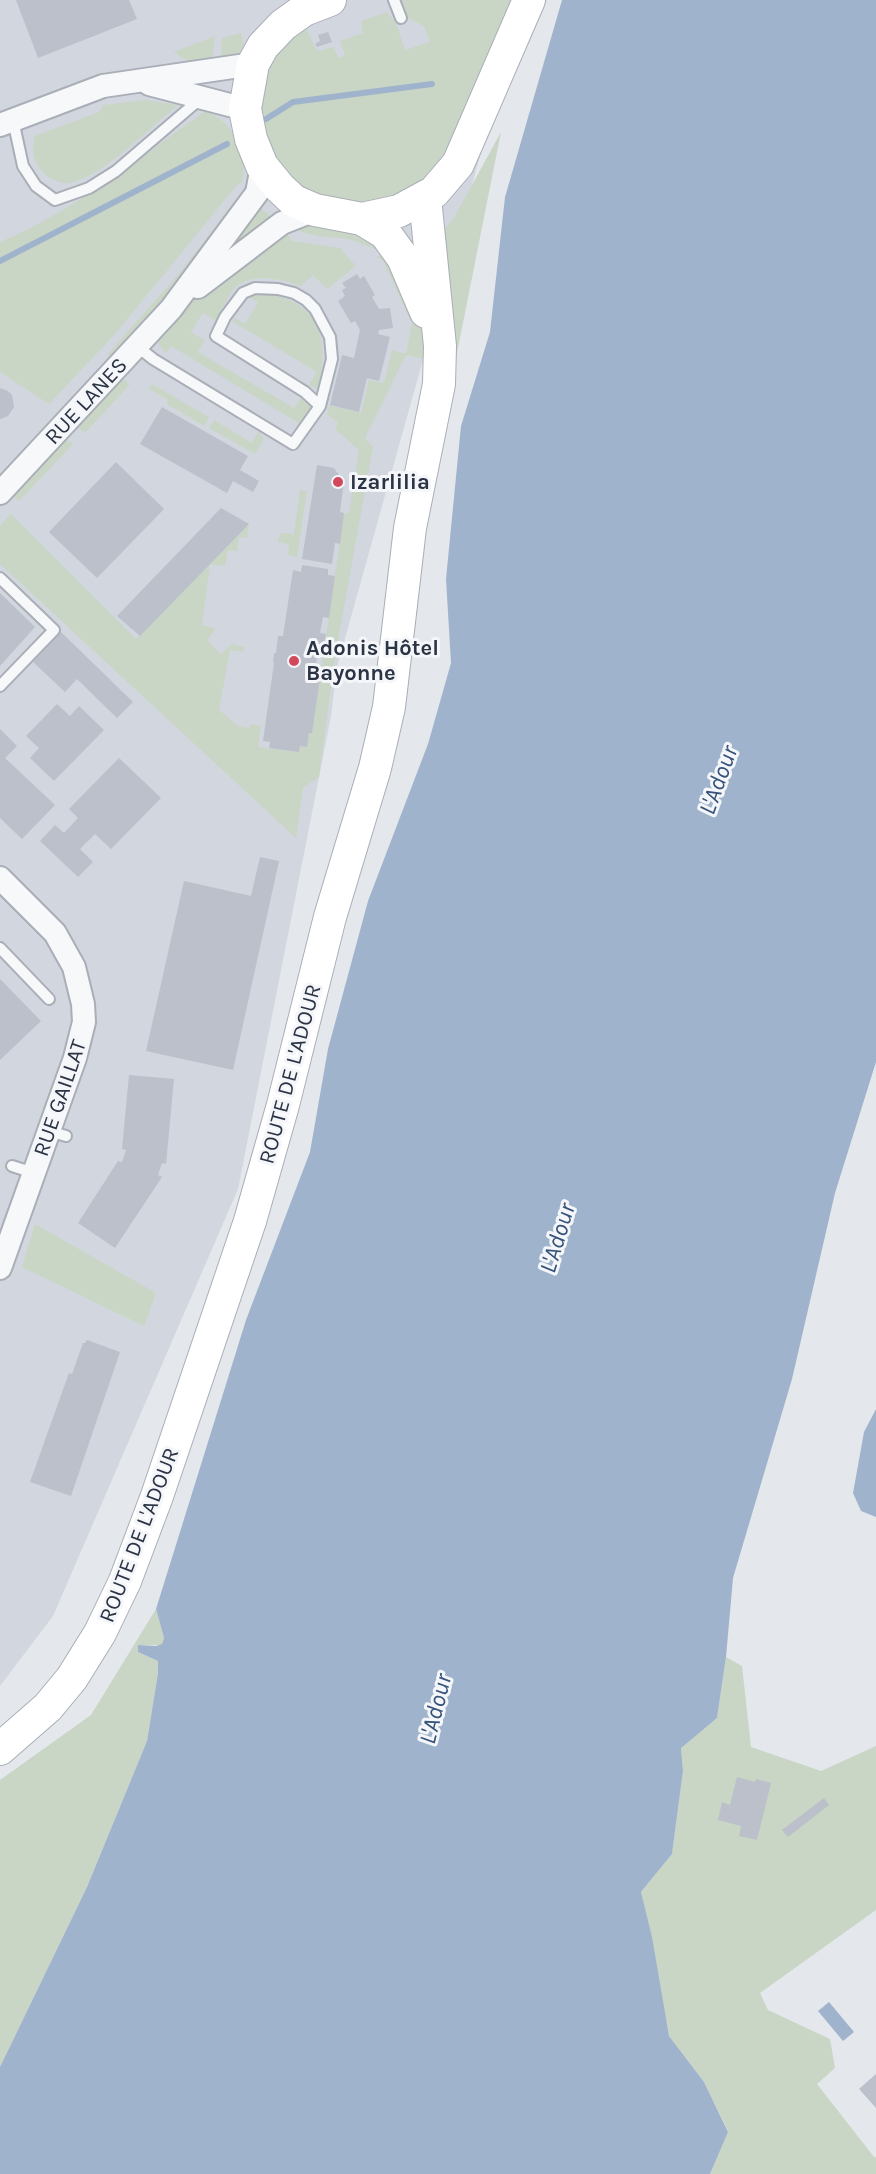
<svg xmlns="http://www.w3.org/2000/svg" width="876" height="2174" font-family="Karla,sans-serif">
  <rect width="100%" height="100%" fill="#e4e7ec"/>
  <polygon fill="#d2d6de" points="0,0 547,0 484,142 337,667 331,716 238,1189 53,1616 0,1686"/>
  <g fill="#c9d6c5">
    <polygon points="402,0 517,0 436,175 377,207 319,199 292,181 274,160 261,131 258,95 264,70 278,46 304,25 317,51 334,47 338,58 345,55 340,41 363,33 361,21 387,12 396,23 405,50 430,42 424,26 408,18"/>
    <path d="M241 33 244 46C238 56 232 57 221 59L222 38Z"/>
    <polygon points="215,36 212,62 188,62 174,52"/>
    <path d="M146 100 178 105C152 126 102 177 70 183 61 184 51 180 45 174 33 163 31 151 35 136L99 112 103 105Z"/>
    <path d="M204 112C232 117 249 155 242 182L237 185 115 334 49 404 0 372V242C74 211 138 159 204 112Z"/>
    <polygon points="501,132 454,368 444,230 455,216"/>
    <polygon points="240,195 246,198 182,278 111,357 107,355 178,275"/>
    <polygon points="258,206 275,220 215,264"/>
    <path d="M302 221 368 234 379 250C368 246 357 242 347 239 330 236 304 238 292 225Z"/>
    <path d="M284 230 292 241 340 248 356 266 327 289 313 275 300 286C281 279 248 271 232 291 226 300 221 311 216 321L203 313 191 332 205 340 198 352 294 408 302 397 314 406 302 425 171 346 166 353 159 345V337L197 297Z"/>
    <polygon points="389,252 422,326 429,360 406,355 365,438 373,447 335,657 319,777 303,788 296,838 0,564 0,526 11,514 136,639 249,524 247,538 239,537 237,551 228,550 225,566 210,564 202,625 216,629 207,640 221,654 232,644 244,647 243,652 230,650 219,710 238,726 250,728 250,724 261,726 258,747 298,752 300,746 307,747 309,733 312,733 344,513 349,513 359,450 335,429 338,422 327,415 330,405 361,413 369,380 384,383 392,350 406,354 412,324 383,261 377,257"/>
    <path d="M261 294C318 298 332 339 317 389L309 385 317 372 232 321 235 318 245 324 258 302 249 297Z"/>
    <polygon points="121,378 130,384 85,433 77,427"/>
    <polygon points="152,384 209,417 204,426 167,404 168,400 149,389"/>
    <polygon points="214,420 252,443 259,431 264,439 255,454 209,428"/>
    <polygon points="65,439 73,444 19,501 12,496"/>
    <polygon points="300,490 307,491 297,557 288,555 289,544 278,542 280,533 294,534"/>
    <polygon points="35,1224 156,1293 144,1326 22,1267"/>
    <polygon points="156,1609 164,1638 162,1645 138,1645 138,1652 158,1661 158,1673 147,1741 87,1887 0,2067 0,1780 91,1715"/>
    <polygon points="726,1657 742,1666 751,1747 821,1771 876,1746 876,1910 760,1993 768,2010 830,2039 835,2068 817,2084 874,2157 876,2157 876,2174 710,2174 728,2131 704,2082 669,2036 641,1892 672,1854 683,1771 681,1747 717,1718"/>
  </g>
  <g fill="#9fb4cc">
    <polygon points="562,0 876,0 876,1062 835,1193 792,1379 733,1578 726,1657 717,1718 681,1748 683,1771 672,1854 641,1892 652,1937 669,2036 704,2082 728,2132 710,2174 0,2174 0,2067 87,1887 147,1741 158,1673 158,1661 138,1652 138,1645 156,1646 162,1644 164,1638 156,1609 246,1320 310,1152 328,1049 368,901 428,744 451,663 446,579 461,426 490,332 505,197"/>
    <polygon points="876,1409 876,1517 861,1511 853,1493 864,1432"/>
    <polygon points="829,2002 854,2032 843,2041 818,2011"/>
  </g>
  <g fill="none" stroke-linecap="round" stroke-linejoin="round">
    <g stroke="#9fb4cc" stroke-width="6">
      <polyline points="266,119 293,102 432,84"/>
      <polyline points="0,261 227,144"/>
    </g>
  </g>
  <g fill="#bbc0ca">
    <polygon points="16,0 129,0 137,19 38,58"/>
    <polygon points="328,32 332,42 317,47 315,44 320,41 318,35"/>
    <polygon points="357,274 360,279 364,276 375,295 372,297 379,309 390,308 393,328 379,330 378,334 390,337 379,381 367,378 359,412 330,405 342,355 354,358 360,330 355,321 351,323 338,301 345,296 342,290 346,288 342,283"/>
    <polygon points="0,388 8,391 12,395 14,407 8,416 0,419"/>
    <polygon points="162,407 248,456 240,470 259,481 253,492 233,481 227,493 140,444"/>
    <polygon points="116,462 164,509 97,578 49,532"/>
    <polygon points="317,465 334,468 344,482 340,512 344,513 340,544 335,543 332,564 302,559"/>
    <polygon points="221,508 249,524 140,636 117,616"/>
    <polygon points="302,565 328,569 328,575 335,576 329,618 323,617 320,633 326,634 323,652 318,651 315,671 321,672 312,733 309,733 307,747 300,746 299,752 269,748 270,742 263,741 274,663 273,663 274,653 276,653 278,636 283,636 293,570 301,572"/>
    <polygon points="0,593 35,627 0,666"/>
    <polygon points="61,632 133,702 117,718 77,679 65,692 33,662"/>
    <polygon points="57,704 70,716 79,706 104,730 54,781 30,758 39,748 26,736"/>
    <polygon points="0,729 17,746 5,758 55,805 22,839 0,818"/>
    <polygon points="119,758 161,798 111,849 95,834 80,849 93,862 78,877 40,841 55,825 64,833 78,818 69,809"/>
    <polygon points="260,857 279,861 233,1070 146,1051 184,881 251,896"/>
    <polygon points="0,979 41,1021 0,1060"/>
    <polygon points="129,1075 174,1079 166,1164 162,1163 158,1175 162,1177 115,1248 78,1223 118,1161 122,1162 126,1150 122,1149"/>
    <polygon points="87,1340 120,1352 71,1496 30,1482 69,1373 72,1374 83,1343 85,1343"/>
    <polygon points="737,1777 755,1782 756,1779 771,1783 757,1840 739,1836 741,1826 718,1820 722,1802 730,1805"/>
    <polygon points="824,1798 829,1805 788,1837 782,1830"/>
    <polygon points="876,2074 876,2108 859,2089"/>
  </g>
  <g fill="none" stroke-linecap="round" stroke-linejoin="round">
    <g stroke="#a9aeb7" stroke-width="14">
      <g id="service">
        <polyline points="394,0 401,18"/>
        <polyline points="13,120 23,166 36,186 55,200 89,188 116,171 200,99"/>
        <polyline points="137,346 153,359 293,444 320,406 332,359 330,337 315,309 306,300 294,293 278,289 255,288 243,293 225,317 216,336 305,392 320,406"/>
        <polyline points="0,578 54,630 0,686"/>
        <polyline points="0,948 49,999"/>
        <polyline points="49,1131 66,1136"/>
        <polyline points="12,1166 34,1173"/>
      </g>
    </g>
    <g stroke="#a9aeb7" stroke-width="26">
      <g id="minor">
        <polyline points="149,84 245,109"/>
        <polyline points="0,125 103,86 253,64"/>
        <polyline points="198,287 282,223 315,210"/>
        <polyline points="0,493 171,309 251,201 257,193 262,166"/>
        <polyline points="0,878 55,933 74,967 83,1004 84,1022 75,1058 0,1268"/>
      </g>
    </g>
    <g stroke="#a9aeb7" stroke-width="34">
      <g id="secondary">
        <polyline points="330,0 304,10 283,25 263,46 253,64 245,109 251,139 262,166 280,188 294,201 315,210 362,219 399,211 434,192 458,164 529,0"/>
        <polyline points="362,219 385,233 403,258 426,312"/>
        <polyline points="0,1749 48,1707 72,1678 100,1633 125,1581 157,1496 250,1221 283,1105 330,917 375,768 389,707 410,528 439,384 440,346 425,198"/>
      </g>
    </g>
    <use href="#service" stroke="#f7f8fa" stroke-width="10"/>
    <use href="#minor" stroke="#f7f8fa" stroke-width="22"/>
    <use href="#secondary" stroke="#fff" stroke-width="32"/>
  </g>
  <g fill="#d1495b" stroke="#f4f6f9" stroke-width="2">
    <circle cx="338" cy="482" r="6"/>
    <circle cx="294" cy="661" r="6"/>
  </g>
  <g text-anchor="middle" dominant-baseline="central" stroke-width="6" stroke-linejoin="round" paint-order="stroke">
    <g font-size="22" fill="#2b3445" stroke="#f4f6f9">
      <text transform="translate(86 401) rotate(-47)">RUE LANES</text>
      <text transform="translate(290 1074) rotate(-75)">ROUTE DE L'ADOUR</text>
      <text transform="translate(60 1098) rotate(-71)">RUE GAILLAT</text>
      <text transform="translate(139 1535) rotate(-69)">ROUTE DE L'ADOUR</text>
    </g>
    <g font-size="22" font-weight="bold" fill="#2b3445" stroke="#f4f6f9" text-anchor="start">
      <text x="350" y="482">Izarlilia</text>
      <text x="306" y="648">Adonis Hôtel<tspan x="306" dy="25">Bayonne</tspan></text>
    </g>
    <g font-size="24" font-style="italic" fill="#34527a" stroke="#f4f6f9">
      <text transform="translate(718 780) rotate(-70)">L'Adour</text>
      <text transform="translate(557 1238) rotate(-73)">L'Adour</text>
      <text transform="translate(435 1709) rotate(-76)">L'Adour</text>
    </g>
  </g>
</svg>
